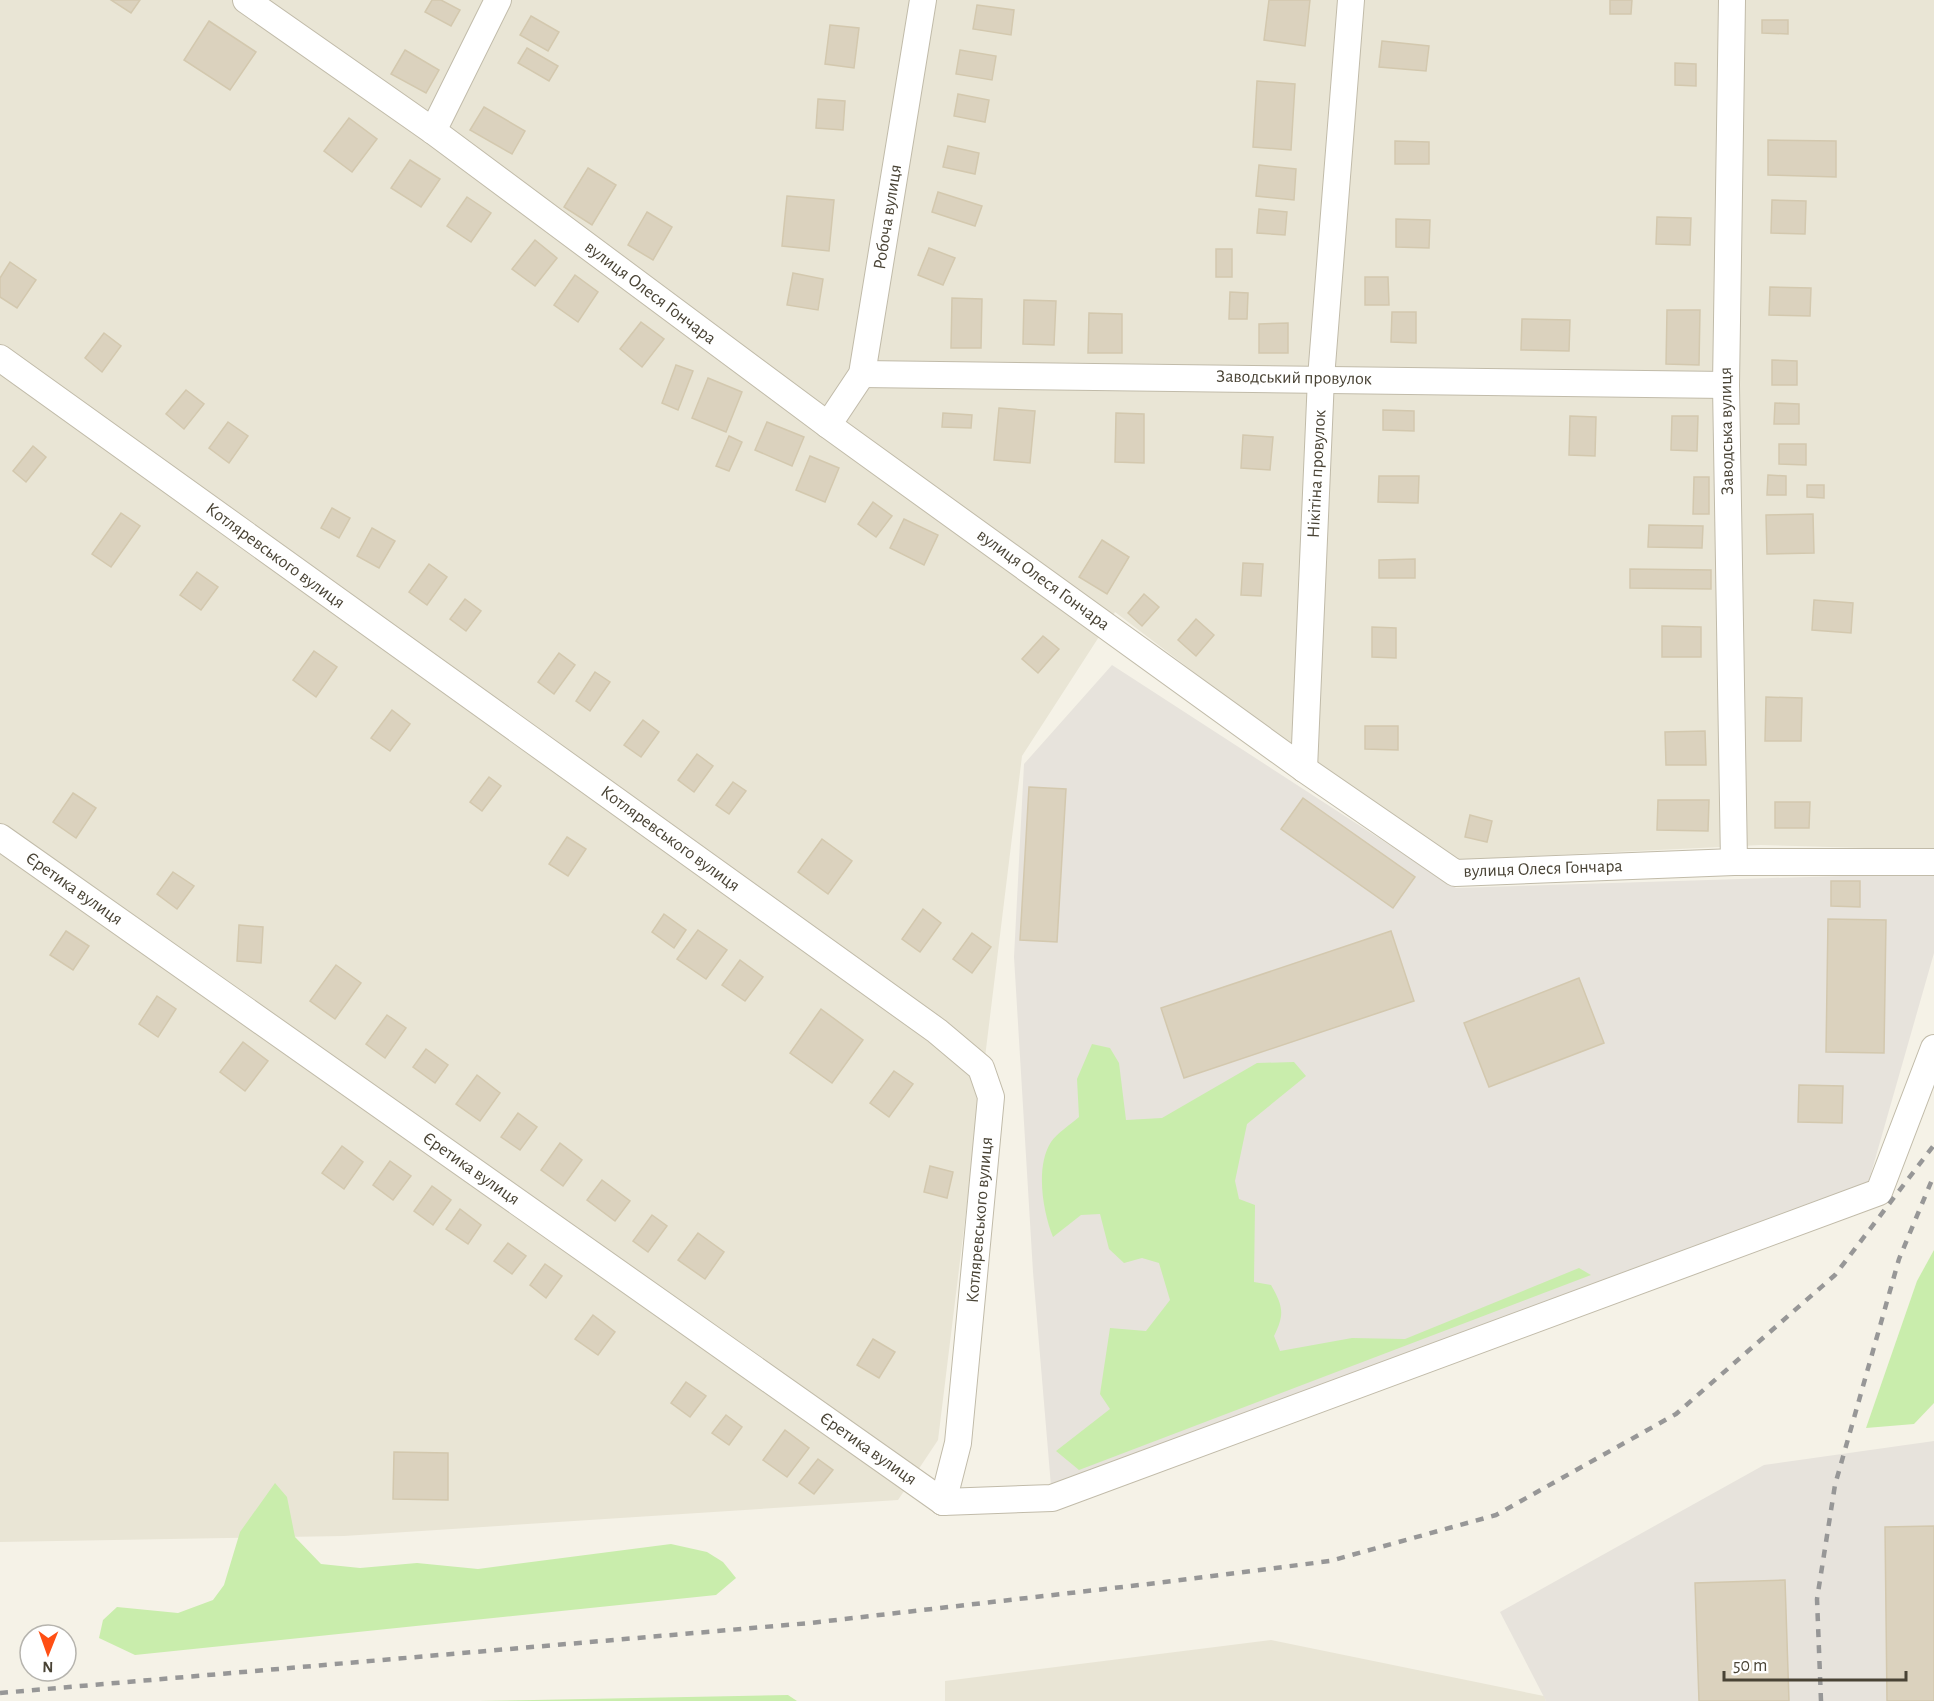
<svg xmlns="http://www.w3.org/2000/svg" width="1934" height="1701" font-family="'Alegreya Sans',sans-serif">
  <rect width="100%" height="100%" fill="#f5f2e7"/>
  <g fill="#e9e5d5">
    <polygon points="0,0 1934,0 1934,850 1761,845 1455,860 1271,731 1115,612 1022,756 938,1440 898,1500 344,1536 0,1542"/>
    <polygon points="1271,1640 1544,1696 1546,1701 945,1701 945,1681"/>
  </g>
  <g fill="#e7e3dc">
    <polygon points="1112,665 1456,888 1934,873 1934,953 1868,1184 1052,1498 1033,1272 1014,957 1024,764"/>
    <polygon points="1934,1441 1934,1701 1546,1701 1500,1612 1764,1465"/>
  </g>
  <g fill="#c9edac">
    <path d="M1092 1044 1110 1048 1119 1063 1126 1120 1162 1118 1257 1063 1294 1062 1306 1076 1247 1124 1235 1181 1239 1199 1255 1205 1254 1282 1271 1285C1283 1306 1285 1314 1274 1336L1280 1351 1352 1338 1405 1339 1579 1268 1591 1275 1079 1470 1056 1451 1110 1409 1100 1394 1110 1328 1146 1331 1170 1300 1159 1263 1142 1258 1124 1263 1109 1249 1100 1214 1081 1215 1053 1237C1043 1212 1035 1167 1051 1142 1057 1133 1070 1125 1079 1117L1077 1079Z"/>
    <polygon points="1934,1250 1934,1403 1914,1424 1866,1428 1917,1281"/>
    <polygon points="275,1483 287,1497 295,1537 321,1564 360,1568 417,1563 478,1569 671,1544 707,1552 723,1562 736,1578 716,1595 135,1655 99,1638 103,1620 117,1607 178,1613 213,1600 224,1585 240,1532"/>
    <polygon points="788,1695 797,1701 477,1701 479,1701"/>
  </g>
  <g fill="#dbd2be" stroke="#d3c8ae" stroke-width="1.5">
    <polygon points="111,0 140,0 131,13"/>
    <polygon points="432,0 441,0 460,10 451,26 425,12"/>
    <polygon points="1269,0 1310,0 1305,46 1264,40"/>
    <polygon points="1610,0 1632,0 1631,14 1610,14"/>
    <polygon points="977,5 1014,10 1011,35 973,29"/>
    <polygon points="531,16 559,32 548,51 520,35"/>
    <polygon points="1762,20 1788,20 1788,34 1762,33"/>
    <polygon points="209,21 256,52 230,90 184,60"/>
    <polygon points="830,25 859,28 854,68 825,64"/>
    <polygon points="1382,41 1429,46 1426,71 1379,67"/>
    <polygon points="527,48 558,66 549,81 518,63"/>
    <polygon points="405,50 439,70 426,93 391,74"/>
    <polygon points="960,50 996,56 992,80 956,74"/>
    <polygon points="1675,63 1696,64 1696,86 1675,85"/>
    <polygon points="1257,81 1295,84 1291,150 1253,147"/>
    <polygon points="958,94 989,100 985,122 954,116"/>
    <polygon points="818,99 845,101 843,130 816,128"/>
    <polygon points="484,107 525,131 512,154 470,130"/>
    <polygon points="349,118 377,139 352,172 324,151"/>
    <polygon points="1768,140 1836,141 1836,177 1768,175"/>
    <polygon points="1395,141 1429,142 1429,164 1395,164"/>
    <polygon points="948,146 979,153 975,174 943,167"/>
    <polygon points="410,160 440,179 421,207 391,188"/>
    <polygon points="1259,165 1296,169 1294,200 1256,196"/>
    <polygon points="588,168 616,185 592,225 564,207"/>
    <polygon points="938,192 982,206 975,226 932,212"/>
    <polygon points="787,196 834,200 829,251 782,246"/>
    <polygon points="467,197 491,213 471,242 447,226"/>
    <polygon points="1772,200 1806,201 1805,234 1771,233"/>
    <polygon points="1259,209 1287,212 1285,235 1257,233"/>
    <polygon points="647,212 672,227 653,260 628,245"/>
    <polygon points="1657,217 1691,218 1690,245 1656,244"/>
    <polygon points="1396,219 1430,220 1429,248 1396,247"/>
    <polygon points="535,240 557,258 535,286 512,269"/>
    <polygon points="929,248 955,258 943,285 918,275"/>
    <rect x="1216" y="249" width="16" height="28"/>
    <polygon points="10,262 36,280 17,308 0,297 0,278"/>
    <polygon points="793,273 823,279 818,310 787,305"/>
    <polygon points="575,275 598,292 578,322 554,305"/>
    <polygon points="1365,277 1388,277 1389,305 1365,305"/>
    <polygon points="1770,287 1811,288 1810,316 1769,315"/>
    <polygon points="1230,292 1248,293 1247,319 1229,319"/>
    <polygon points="952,298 982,299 981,348 951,348"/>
    <polygon points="1024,300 1056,301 1054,345 1023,344"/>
    <polygon points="1667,310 1700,310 1699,365 1666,364"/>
    <polygon points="1392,312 1416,312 1416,343 1391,342"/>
    <polygon points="1089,313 1122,314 1122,353 1088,353"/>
    <polygon points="1522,319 1570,320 1569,351 1521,350"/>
    <polygon points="641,322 664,339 642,367 620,349"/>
    <polygon points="1288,323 1288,353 1259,353 1259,324"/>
    <polygon points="104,333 121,346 102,372 85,358"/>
    <polygon points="1772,360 1797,361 1797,385 1772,385"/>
    <polygon points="676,365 693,371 678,410 662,403"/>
    <polygon points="708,378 742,392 726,432 692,418"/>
    <polygon points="186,390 204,404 184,429 166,414"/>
    <polygon points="1775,403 1799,404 1799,424 1774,424"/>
    <polygon points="999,408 1035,411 1030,463 994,460"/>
    <polygon points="1383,410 1414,411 1414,431 1383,430"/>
    <polygon points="943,413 972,415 971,428 942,427"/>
    <polygon points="1116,413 1144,414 1144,463 1115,462"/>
    <polygon points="1570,416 1596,417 1595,456 1569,455"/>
    <polygon points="1672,416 1698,416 1697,451 1671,450"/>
    <polygon points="228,422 248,436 229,463 209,448"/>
    <polygon points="767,422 804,437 792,466 755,450"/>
    <polygon points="1243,435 1273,437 1270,470 1241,468"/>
    <polygon points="729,436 742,442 729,471 716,466"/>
    <polygon points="1779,444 1806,444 1806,465 1779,464"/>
    <polygon points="33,446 46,457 26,482 13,471"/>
    <polygon points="810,456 839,468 825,502 796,490"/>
    <polygon points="1768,475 1786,476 1786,495 1767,495"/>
    <polygon points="1379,476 1419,476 1418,503 1378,502"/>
    <polygon points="1694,477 1709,477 1709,514 1693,514"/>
    <polygon points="1807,485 1824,485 1824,498 1807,497"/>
    <polygon points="873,502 892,516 876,537 858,524"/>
    <polygon points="332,508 350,518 339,538 321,528"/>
    <polygon points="121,513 140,526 111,567 92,554"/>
    <polygon points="1813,514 1814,553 1767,554 1766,515"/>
    <polygon points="904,519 938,535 924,565 890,548"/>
    <polygon points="1649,525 1703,526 1702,548 1648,547"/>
    <polygon points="372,528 395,541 379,568 357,556"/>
    <polygon points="1102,540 1129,557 1107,594 1079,577"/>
    <polygon points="1415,559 1415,578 1379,578 1379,560"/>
    <polygon points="1243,563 1263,564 1261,596 1241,595"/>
    <polygon points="429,564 447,577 427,605 409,592"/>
    <polygon points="1630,569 1711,570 1711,589 1630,588"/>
    <polygon points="197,572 218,587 201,610 180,595"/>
    <polygon points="1144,594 1159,607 1142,626 1128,613"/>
    <polygon points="465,599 481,611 466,631 450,619"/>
    <polygon points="1814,600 1853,603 1851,633 1812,630"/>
    <polygon points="1196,619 1214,635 1196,656 1178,640"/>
    <polygon points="1662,626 1701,627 1701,657 1662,657"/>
    <polygon points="1372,627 1396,628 1396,658 1372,657"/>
    <polygon points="1043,636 1059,649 1038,673 1022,659"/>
    <polygon points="314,651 337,667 316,697 293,680"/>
    <polygon points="559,653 575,665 554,694 538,682"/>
    <polygon points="595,672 610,682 590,711 576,701"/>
    <polygon points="1766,697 1802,698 1801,741 1765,741"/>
    <polygon points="392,710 410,724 390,751 371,738"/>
    <polygon points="643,720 659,732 641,757 624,745"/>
    <polygon points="1365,726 1398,726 1398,750 1365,749"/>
    <polygon points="1705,731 1706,765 1666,765 1665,732"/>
    <polygon points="697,754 713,766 694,792 678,780"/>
    <polygon points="489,777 501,786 482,811 470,802"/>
    <polygon points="733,782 746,791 729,814 716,805"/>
    <polygon points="1029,787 1066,789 1057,942 1020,940"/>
    <polygon points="73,793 96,808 76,838 53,822"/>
    <polygon points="1303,798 1415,877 1393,908 1281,829"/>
    <polygon points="1658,800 1709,800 1708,831 1657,830"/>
    <polygon points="1775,802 1810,802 1809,828 1775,828"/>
    <polygon points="1470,815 1492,821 1487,842 1465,837"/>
    <polygon points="567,837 586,849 568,876 549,864"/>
    <polygon points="822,839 852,861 828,894 798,872"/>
    <polygon points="173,872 194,886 177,909 157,894"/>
    <polygon points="1831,881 1860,881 1860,907 1831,906"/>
    <polygon points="923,909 941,923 920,952 902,939"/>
    <polygon points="664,914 686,930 674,948 652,932"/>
    <polygon points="1828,919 1886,920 1884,1053 1826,1052"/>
    <polygon points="239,925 263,927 261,963 237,961"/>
    <polygon points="698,930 727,950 706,979 677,959"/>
    <polygon points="66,931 89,946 73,970 50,955"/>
    <polygon points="1391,931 1414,1001 1184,1078 1161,1008"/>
    <polygon points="972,933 991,947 972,973 953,959"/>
    <polygon points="740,960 763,977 745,1001 722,985"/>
    <polygon points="336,965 361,983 335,1019 310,1001"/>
    <polygon points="1579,978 1604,1043 1489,1087 1464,1023"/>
    <polygon points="157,996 176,1009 158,1037 139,1024"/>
    <polygon points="821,1009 863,1040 832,1083 790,1053"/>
    <polygon points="387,1015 406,1028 385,1058 366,1044"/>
    <polygon points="243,1042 268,1061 245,1091 220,1072"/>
    <polygon points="426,1049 448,1065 435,1083 413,1067"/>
    <polygon points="894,1071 913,1084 889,1117 870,1103"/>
    <polygon points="477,1075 500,1093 480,1121 456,1104"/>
    <polygon points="1799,1085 1843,1086 1842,1123 1798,1122"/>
    <polygon points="518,1113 537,1127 520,1150 501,1137"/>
    <polygon points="560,1143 582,1160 563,1186 541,1170"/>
    <polygon points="342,1146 363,1162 344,1189 322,1173"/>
    <polygon points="390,1161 411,1176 393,1200 373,1185"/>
    <polygon points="930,1166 953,1172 947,1198 924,1192"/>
    <polygon points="602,1180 630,1201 615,1221 587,1200"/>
    <polygon points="432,1186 451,1200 433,1225 414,1211"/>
    <polygon points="460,1209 481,1225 468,1244 446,1229"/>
    <polygon points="652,1215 667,1226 648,1252 633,1241"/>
    <polygon points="698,1233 724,1252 705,1279 678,1260"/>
    <polygon points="508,1243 526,1256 512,1274 494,1261"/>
    <polygon points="545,1264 562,1276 546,1298 530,1285"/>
    <polygon points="593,1315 615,1332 598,1355 575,1339"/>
    <polygon points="873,1339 895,1352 879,1378 857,1365"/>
    <polygon points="686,1382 706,1396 690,1417 671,1403"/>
    <polygon points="726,1415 742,1427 729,1445 712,1433"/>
    <polygon points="785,1430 809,1448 787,1477 763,1460"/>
    <polygon points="394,1452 448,1453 448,1500 393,1499"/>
    <polygon points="818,1459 833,1470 814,1494 799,1483"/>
    <polygon points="1934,1526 1934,1701 1887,1701 1885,1527"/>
    <polygon points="1785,1580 1789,1701 1699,1701 1695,1583"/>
  </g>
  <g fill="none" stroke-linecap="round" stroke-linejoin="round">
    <g stroke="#c1bba9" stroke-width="28">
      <g id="minor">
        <polyline points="246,0 433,131 828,425 1304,769 1455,873 1734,862 1934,862"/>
        <polyline points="1732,0 1726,385 1734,862"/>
        <polyline points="433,131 498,0"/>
        <polyline points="0,358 937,1031 981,1068 991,1097 958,1443 943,1502"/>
        <polyline points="862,374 1726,385"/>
        <polyline points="828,425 862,374 923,0"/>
        <polyline points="1304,769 1321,378 1351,0"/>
        <polyline points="0,837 943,1502"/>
        <polyline points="943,1502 1052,1498 1879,1192 1934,1048"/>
      </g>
    </g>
    <use href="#minor" stroke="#fff" stroke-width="26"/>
    <g stroke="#979797" stroke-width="4.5" stroke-dasharray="8 8" stroke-linecap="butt">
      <polyline points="0,1693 810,1623 1157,1583 1330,1561 1496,1515 1676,1414 1835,1275 1934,1145"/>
      <polyline points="1821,1701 1817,1599 1835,1485 1899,1259 1934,1175"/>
    </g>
  </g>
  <g text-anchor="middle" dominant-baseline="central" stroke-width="4.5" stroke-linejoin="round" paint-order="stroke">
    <g font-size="18" fill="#494335" stroke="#fff">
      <text transform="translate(888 217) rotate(-81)">Робоча вулиця</text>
      <text transform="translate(650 293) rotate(37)">вулиця Олеся Гончара</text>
      <text transform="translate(1294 378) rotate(1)">Заводський провулок</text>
      <text transform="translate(1727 431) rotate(-91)">Заводська вулиця</text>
      <text transform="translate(1317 474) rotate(-87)">Нікітіна провулок</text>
      <text transform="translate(275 556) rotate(36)">Котляревського вулиця</text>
      <text transform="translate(1043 580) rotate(36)">вулиця Олеся Гончара</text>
      <text transform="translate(670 839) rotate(36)">Котляревського вулиця</text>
      <text transform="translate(1543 869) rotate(-2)">вулиця Олеся Гончара</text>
      <text transform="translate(74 889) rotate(35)">Єретика вулиця</text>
      <text transform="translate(471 1169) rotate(35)">Єретика вулиця</text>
      <text transform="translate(980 1220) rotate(-85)">Котляревського вулиця</text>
      <text transform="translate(868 1449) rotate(35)">Єретика вулиця</text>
    </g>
  </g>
  <g transform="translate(48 1653) rotate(181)"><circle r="28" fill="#ffffff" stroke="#b6b4ae" stroke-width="1.5"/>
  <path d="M0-4.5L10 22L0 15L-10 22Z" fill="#ff4f14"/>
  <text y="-9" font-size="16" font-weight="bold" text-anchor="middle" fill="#494335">N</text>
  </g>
  <path d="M1724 1671v9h182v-9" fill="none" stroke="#494335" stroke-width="3"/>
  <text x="1733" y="1671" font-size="18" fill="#494335" stroke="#ffffff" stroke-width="4.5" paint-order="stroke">50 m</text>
</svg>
